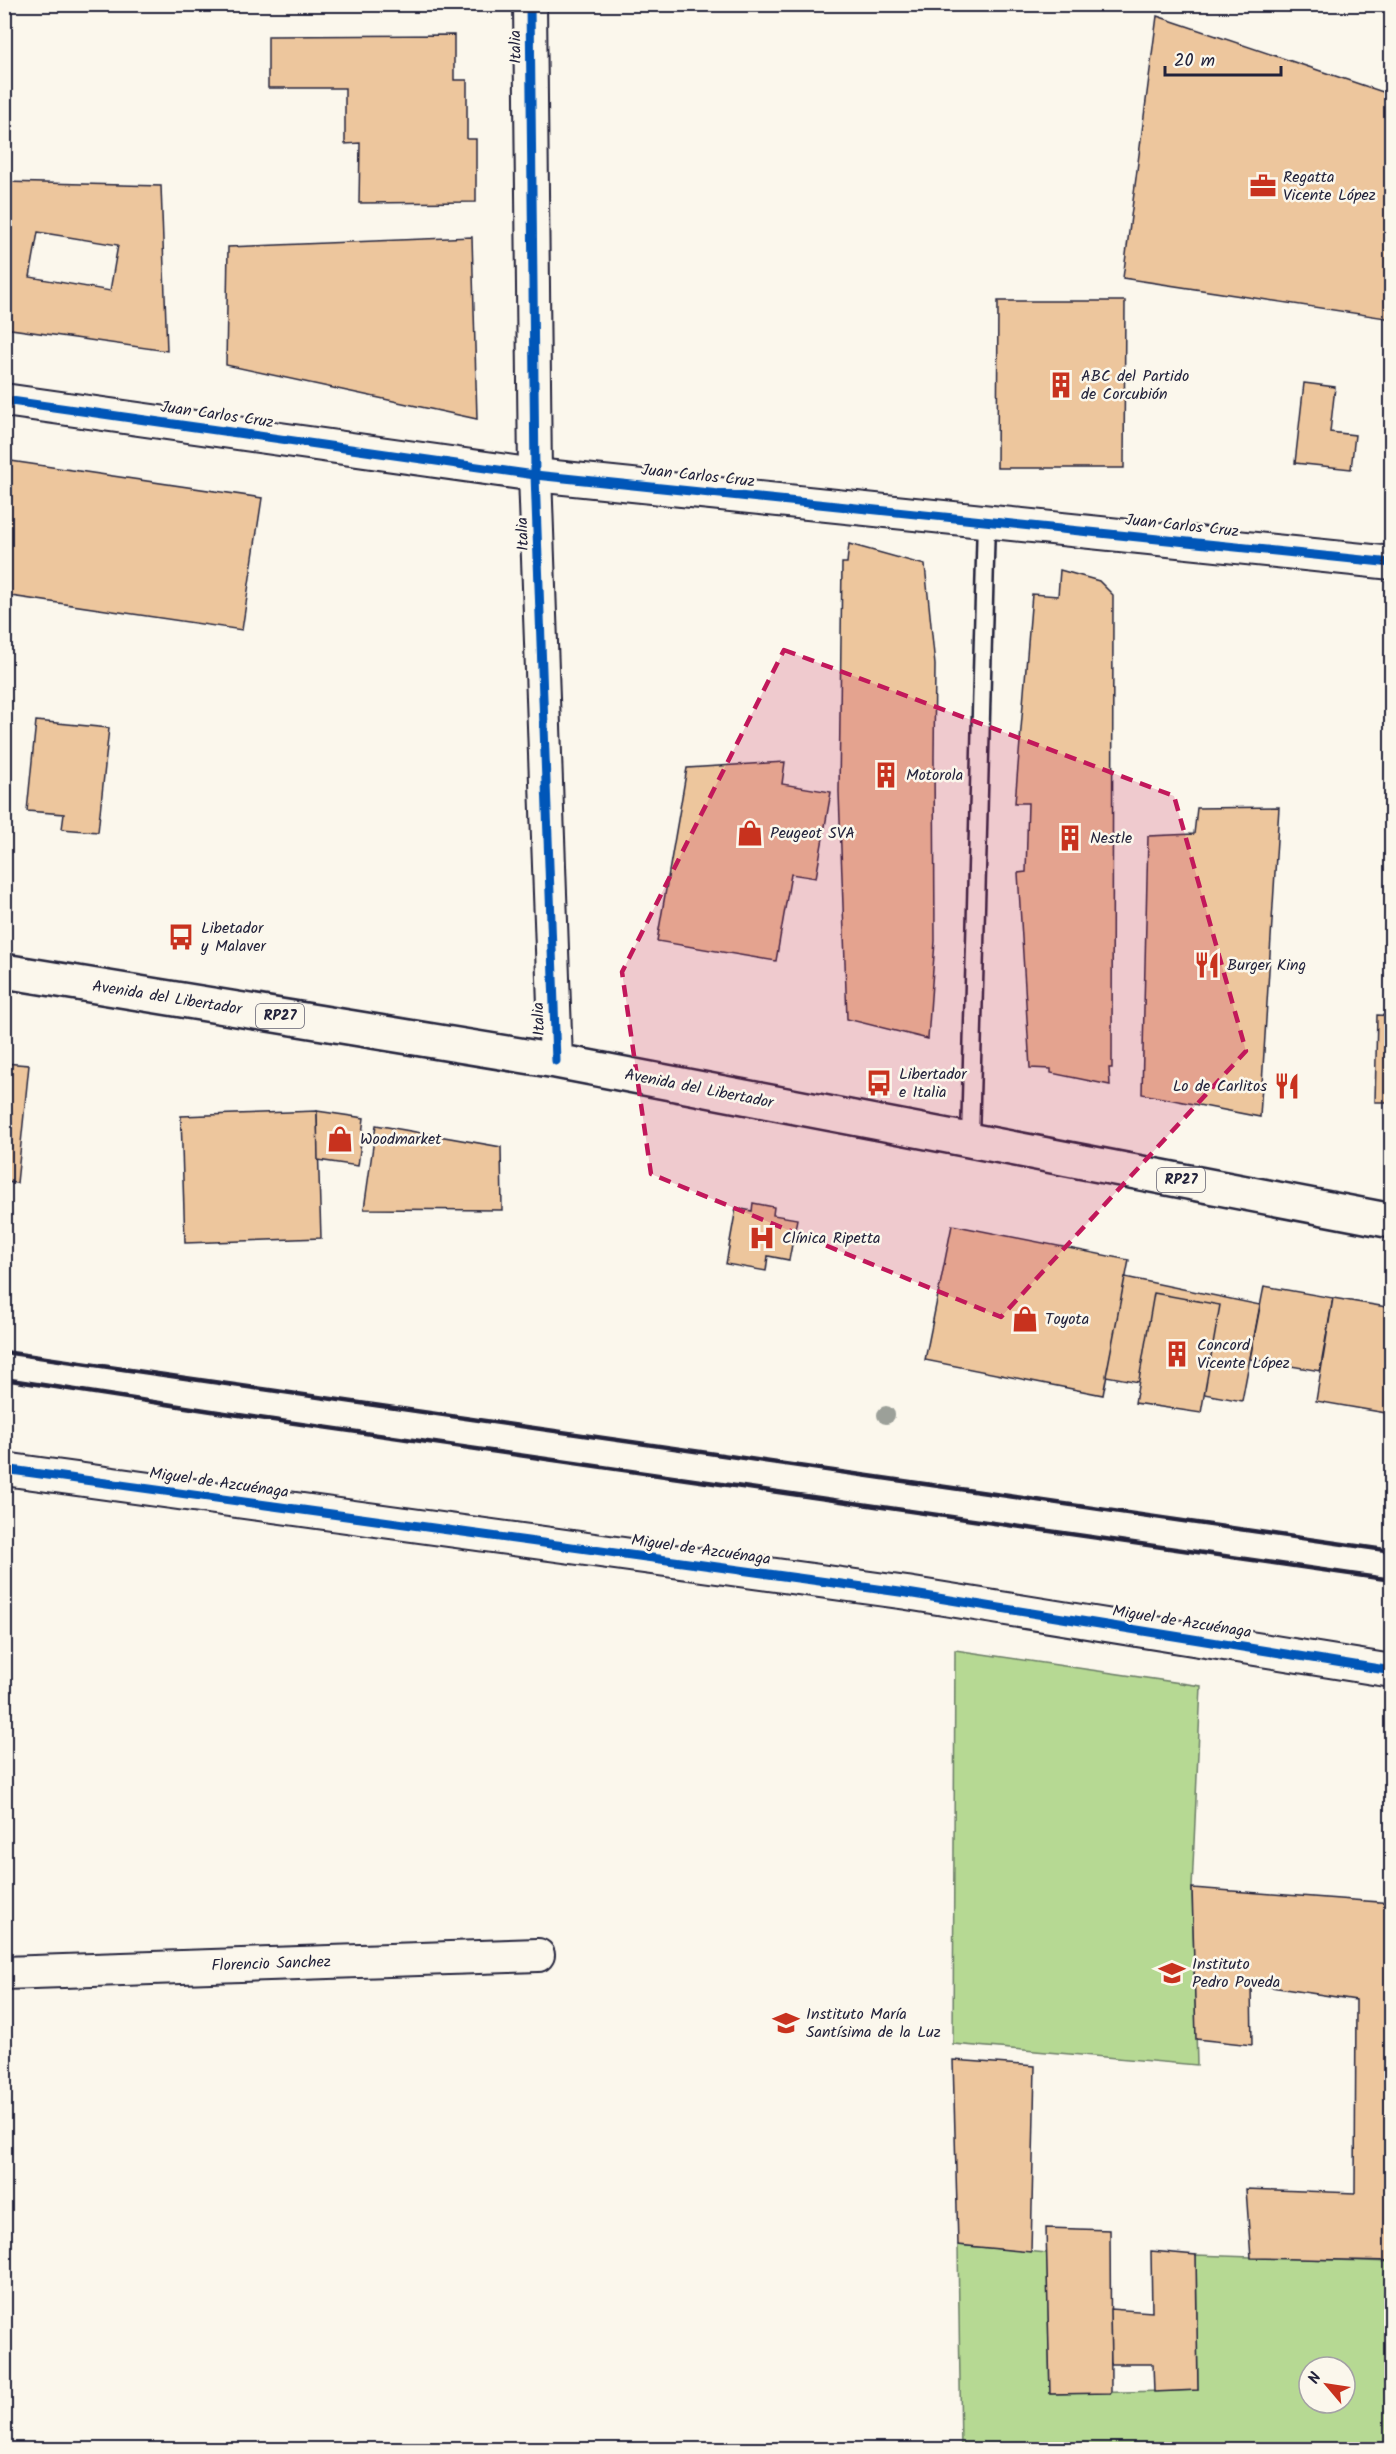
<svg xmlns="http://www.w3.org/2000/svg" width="1396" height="2454" font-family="Kalam,sans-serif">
  <rect width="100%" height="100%" fill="#fbf7ec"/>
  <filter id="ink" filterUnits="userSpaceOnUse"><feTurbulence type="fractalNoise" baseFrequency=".0167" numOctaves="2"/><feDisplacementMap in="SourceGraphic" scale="12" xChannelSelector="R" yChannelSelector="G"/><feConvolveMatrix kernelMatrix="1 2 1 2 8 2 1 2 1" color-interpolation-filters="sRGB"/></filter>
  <g filter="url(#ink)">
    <g fill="#b6d993" stroke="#6c7e67" stroke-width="1.5" fill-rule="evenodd">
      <polygon points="955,1650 1201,1686 1192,1888 1197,2065 953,2044"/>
      <path d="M958 2245 1047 2253 1050 2394 1198 2390 1196 2255 1391 2262V2449H961ZM1309 2367H1345V2403H1309Z"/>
    </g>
    <g fill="#edc69d" stroke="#22223b" stroke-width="1.5" fill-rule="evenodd">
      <polygon points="1157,16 1392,95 1392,319 1123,278"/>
      <polygon points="454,35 454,80 467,80 467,139 476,139 476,202 359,203 360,143 345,144 345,88 268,88 268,36"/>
      <path d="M4 182 161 186 167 351 4 328ZM38 232 118 245 110 291 30 277Z"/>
      <polygon points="472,237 477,419 226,365 228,247"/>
      <polygon points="998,301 1125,301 1124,468 997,468"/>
      <polygon points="1304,383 1335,387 1330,432 1355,435 1351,469 1295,463"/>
      <polygon points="4,460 262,498 242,630 4,595"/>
      <polygon points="849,544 925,565 935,665 934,757 935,941 928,1039 847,1019 839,792 842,563 847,563"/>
      <polygon points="1060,570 1099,581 1113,595 1112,1068 1109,1068 1110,1085 1051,1073 1051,1069 1030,1068 1018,873 1026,872 1028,803 1015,803 1032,594 1058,596"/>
      <polygon points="36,721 109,728 98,832 62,829 64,814 27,811"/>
      <polygon points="785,762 782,784 831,792 816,878 791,874 776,961 657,941 687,768"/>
      <polygon points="1279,807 1260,1117 1142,1094 1148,836 1194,834 1197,808"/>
      <polygon points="1377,1015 1392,1016 1392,1102 1375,1102"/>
      <polygon points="4,1063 29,1065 17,1183 4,1182"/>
      <polygon points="317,1111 321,1238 185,1243 181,1116"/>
      <polygon points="317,1111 364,1118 358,1166 318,1160"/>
      <polygon points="376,1125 501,1147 502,1210 364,1209"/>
      <polygon points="753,1203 774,1207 773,1215 797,1219 789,1260 768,1256 766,1271 726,1264 736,1208 752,1211"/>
      <polygon points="952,1225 1129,1260 1103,1395 925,1360"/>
      <polygon points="1125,1277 1260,1305 1242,1401 1106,1376"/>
      <polygon points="1264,1286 1333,1298 1320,1371 1250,1359"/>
      <polygon points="1154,1293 1220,1305 1201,1413 1135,1403"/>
      <polygon points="1333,1298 1392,1308 1392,1414 1316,1401"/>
      <polygon points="1192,1888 1392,1903 1392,2261 1251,2258 1246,2189 1355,2193 1356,2000 1251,1984 1252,2045 1196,2039"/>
      <polygon points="953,2060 1035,2066 1031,2252 958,2245"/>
      <polygon points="1046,2228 1110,2230 1111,2393 1050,2394"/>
      <polygon points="1151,2251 1196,2255 1198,2390 1154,2392 1153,2364 1111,2364 1110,2309 1152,2312"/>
    </g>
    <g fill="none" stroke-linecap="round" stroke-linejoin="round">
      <g stroke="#22223b" stroke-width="21">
        <polyline id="lane" points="970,1139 986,520"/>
      </g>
      <g stroke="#22223b" stroke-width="36">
        <g id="street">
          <polyline points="530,4 535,475 556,1061"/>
          <polyline points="4,400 535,475 1392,563"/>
          <polyline points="4,1469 907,1593 1392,1671"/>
          <polyline points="4,1973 538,1955"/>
        </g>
      </g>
      <g stroke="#22223b" stroke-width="38">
        <polyline id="primary" points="4,971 556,1061 1392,1221"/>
      </g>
      <use href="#lane" stroke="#fbf7ec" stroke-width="16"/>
      <use href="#street" stroke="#fbf7ec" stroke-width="32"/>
      <use href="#primary" stroke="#fbf7ec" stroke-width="33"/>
      <g stroke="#22223b" stroke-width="4.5">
        <polyline points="4,1352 1392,1551"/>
        <polyline points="4,1379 218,1412 1392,1580"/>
      </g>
      <g stroke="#fbf7ec" stroke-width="13">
        <g id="cycleway">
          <polyline points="530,4 535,475 556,1061"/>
          <polyline points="4,400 535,475 1392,563"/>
          <polyline points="4,1469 907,1593 1392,1671"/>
        </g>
      </g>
      <use href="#cycleway" stroke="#0057b8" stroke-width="9"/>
    </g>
    <circle fill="#9ca099" cx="886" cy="1415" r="9"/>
  </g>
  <path fill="#c2185b" fill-opacity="0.2" stroke="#c2185b" stroke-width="4.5" stroke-dasharray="12 8" stroke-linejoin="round" d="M784 650 1174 796 1246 1051 1001 1317 651 1174 622 972Z"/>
  <defs>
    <g id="office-bare" transform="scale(2.07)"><path d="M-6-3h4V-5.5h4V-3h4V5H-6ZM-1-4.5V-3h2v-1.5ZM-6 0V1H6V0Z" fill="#c8321e" stroke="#fbf7ec" stroke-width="2.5" paint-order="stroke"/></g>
    <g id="building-bare" transform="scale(2.07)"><path d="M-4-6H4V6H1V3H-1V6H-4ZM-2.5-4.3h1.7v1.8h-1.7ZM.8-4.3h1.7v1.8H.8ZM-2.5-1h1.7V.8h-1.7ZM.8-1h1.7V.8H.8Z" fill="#c8321e" stroke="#fbf7ec" stroke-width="2.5" paint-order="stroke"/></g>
    <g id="shop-bare" transform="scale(2.07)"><path d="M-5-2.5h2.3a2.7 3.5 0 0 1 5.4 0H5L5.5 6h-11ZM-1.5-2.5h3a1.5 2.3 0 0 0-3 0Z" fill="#c8321e" stroke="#fbf7ec" stroke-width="2.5" paint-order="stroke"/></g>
    <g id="bus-bare" transform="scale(2.07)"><path d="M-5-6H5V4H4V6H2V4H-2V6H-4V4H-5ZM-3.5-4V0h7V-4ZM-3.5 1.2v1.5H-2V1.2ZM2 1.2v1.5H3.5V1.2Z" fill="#c8321e" stroke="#fbf7ec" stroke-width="2.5" paint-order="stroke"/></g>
    <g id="restaurant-bare" transform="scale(2.07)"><path d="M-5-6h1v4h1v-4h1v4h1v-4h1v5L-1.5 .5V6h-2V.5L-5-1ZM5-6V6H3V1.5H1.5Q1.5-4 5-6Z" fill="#c8321e" stroke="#fbf7ec" stroke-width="2.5" paint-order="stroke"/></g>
    <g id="hospital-bare" transform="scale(2.07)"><path d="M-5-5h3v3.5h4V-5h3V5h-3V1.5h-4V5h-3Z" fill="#c8321e" stroke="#fbf7ec" stroke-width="2.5" paint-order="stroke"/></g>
    <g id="school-bare" transform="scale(2.07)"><path d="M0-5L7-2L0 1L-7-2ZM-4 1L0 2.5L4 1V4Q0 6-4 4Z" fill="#c8321e" stroke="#fbf7ec" stroke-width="2.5" paint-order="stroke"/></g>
  </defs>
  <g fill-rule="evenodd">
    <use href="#office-bare" x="1263" y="186"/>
    <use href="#building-bare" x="1061" y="385"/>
    <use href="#building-bare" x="886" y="775"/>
    <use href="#shop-bare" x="750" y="833"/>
    <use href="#building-bare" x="1070" y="838"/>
    <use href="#bus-bare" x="181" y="937"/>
    <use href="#restaurant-bare" x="1207" y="965"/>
    <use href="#bus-bare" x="879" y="1083"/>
    <use href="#restaurant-bare" x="1287" y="1086"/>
    <use href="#shop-bare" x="340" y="1139"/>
    <use href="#hospital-bare" x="762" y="1238"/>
    <use href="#shop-bare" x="1025" y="1319"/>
    <use href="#building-bare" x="1177" y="1354"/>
    <use href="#school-bare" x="1172" y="1973"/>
    <use href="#school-bare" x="786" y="2023"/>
  </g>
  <g text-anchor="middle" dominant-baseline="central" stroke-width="5" stroke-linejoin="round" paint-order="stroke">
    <g fill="#fbf7ec" stroke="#636270" stroke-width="1.5">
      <rect x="256" y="1004" width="48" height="24" rx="4.5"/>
      <rect x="1157" y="1168" width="48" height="24" rx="4.5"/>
    </g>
    <g font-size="15" font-weight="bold" fill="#22223b">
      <text x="280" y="1016">RP27</text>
      <text x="1181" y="1180">RP27</text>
    </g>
    <g font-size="16" fill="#22223b" stroke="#fbf7ec">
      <text transform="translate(516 47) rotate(-91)">Italia</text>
      <text transform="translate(217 415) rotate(8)">Juan Carlos Cruz</text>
      <text transform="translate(698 476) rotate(6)">Juan Carlos Cruz</text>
      <text transform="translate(1182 526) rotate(6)">Juan Carlos Cruz</text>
      <text transform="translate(523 534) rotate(-92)">Italia</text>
      <text transform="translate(167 998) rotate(9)">Avenida del Libertador</text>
      <text transform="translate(539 1019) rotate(-92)">Italia</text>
      <text transform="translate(699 1089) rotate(11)">Avenida del Libertador</text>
      <text transform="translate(219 1483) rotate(8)">Miguel de Azcuénaga</text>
      <text transform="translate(701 1550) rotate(8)">Miguel de Azcuénaga</text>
      <text transform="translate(1182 1622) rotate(9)">Miguel de Azcuénaga</text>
      <text transform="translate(271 1964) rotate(-2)">Florencio Sanchez</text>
    </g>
    <g font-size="16" fill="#22223b" stroke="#fbf7ec" text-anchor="start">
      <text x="1283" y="177">Regatta<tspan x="1283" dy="18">Vicente López</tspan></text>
      <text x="1081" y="376">ABC del Partido<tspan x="1081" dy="18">de Corcubión</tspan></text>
      <text x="906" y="775">Motorola</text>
      <text x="770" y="833">Peugeot SVA</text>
      <text x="1090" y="838">Nestle</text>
      <text x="201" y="928">Libetador<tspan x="201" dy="18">y Malaver</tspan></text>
      <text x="1227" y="965">Burger King</text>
      <text x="899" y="1074">Libertador<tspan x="899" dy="18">e Italia</tspan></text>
      <text x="1267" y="1086" text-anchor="end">Lo de Carlitos</text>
      <text x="360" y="1139">Woodmarket</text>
      <text x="782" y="1238">Clínica Ripetta</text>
      <text x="1045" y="1319">Toyota</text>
      <text x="1197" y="1345">Concord<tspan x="1197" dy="18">Vicente López</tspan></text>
      <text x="1192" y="1964">Instituto<tspan x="1192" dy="18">Pedro Poveda</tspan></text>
      <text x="806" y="2014">Instituto María<tspan x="806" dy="18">Santísima de la Luz</tspan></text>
    </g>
  </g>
  <rect width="1396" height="2454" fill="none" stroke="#fbf7ec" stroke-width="24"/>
  <rect x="12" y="12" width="1372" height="2430" fill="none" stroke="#22223b" stroke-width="2" filter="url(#ink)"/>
  <g transform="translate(1327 2385) rotate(299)"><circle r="28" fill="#fbf7ec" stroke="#a4a2a5" stroke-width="1.5"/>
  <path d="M0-4.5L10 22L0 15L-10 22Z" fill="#c8321e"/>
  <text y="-9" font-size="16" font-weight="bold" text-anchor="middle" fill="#22223b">N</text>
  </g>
  <path d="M1165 66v9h116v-9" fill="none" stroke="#22223b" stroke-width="3"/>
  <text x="1174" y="66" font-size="18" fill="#22223b" stroke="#fbf7ec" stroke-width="4.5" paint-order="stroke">20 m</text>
</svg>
